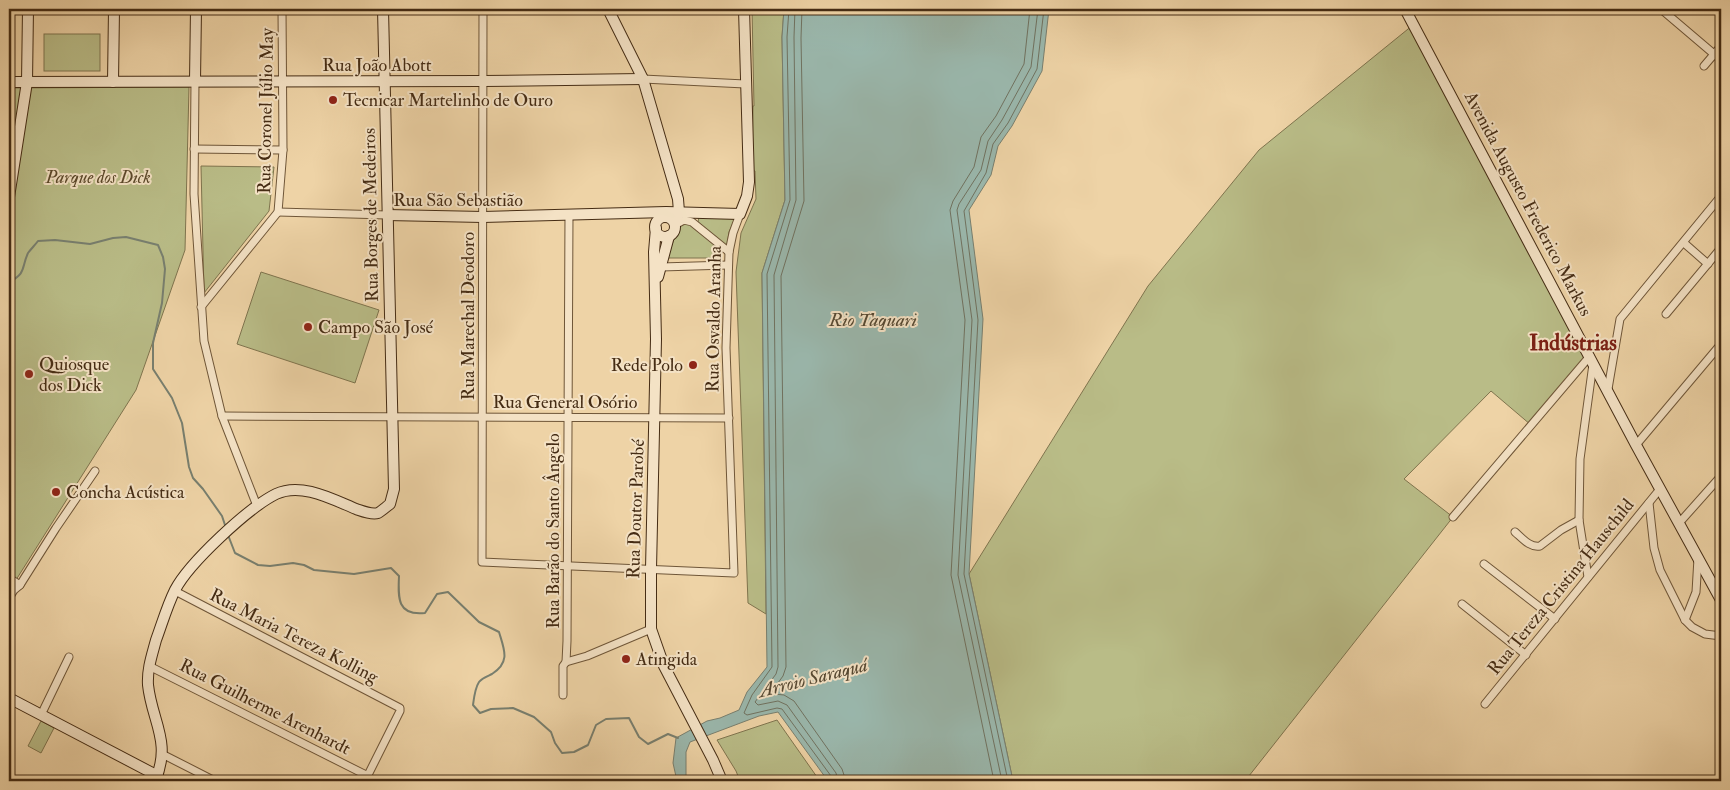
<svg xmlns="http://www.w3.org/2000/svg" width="1730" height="790" font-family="'IM FELL Double Pica',serif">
  <rect width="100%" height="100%" fill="#eed3a6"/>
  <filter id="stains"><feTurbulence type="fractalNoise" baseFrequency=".004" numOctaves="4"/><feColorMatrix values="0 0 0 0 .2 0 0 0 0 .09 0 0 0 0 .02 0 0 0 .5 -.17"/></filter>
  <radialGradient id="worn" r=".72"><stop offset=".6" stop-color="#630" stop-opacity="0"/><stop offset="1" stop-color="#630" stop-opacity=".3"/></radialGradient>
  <g fill="#b9bc87" stroke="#7f744e">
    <polygon points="752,9 784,9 782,37 785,200 762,273 766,614 748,603 736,272 741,233 756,199 755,171 752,170 753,106 754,106"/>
    <polygon points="1413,25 1590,356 1531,425 1491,391 1404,479 1453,517 1245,781 1013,781 969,574 1148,286 1259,150"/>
    <rect x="44" y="34" width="56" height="37"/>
    <polygon points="189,87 185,250 136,390 9,591 9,88"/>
    <polygon points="201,166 274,167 269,211 204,293"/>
    <polygon points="736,216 729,232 727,246 698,222 699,217"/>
    <polygon points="688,222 720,250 719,258 667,258 680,223"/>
    <polygon points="261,272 379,310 355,383 237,344"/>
    <polygon points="777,720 817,777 821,781 740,781 736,771 717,740"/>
    <polygon points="41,721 54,728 41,753 28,746"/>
  </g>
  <polygon fill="#9ab7ac" stroke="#787f6f" points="784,9 1049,9 1042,71 1012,126 998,146 991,175 969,210 983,319 969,574 1013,781 828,781 778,712 759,716 690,742 686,752 686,781 677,781 673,763 676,738 707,721 720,718 739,710 747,692 767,667 762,273 785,200 782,37"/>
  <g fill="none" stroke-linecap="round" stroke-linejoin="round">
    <g stroke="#707260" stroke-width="1">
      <polyline points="789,9 787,37 790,200 767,274 772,667 752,695 744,713 747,715 777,708 782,709 831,776 832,781"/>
      <polyline points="795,9 794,37 796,200 774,275 778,667 776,674 755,702 758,705 778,701 787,705 836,773 838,781"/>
      <polyline points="802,9 801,38 804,201 781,276 786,667 783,676 772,691 774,694 784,695 794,701 842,769 846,781"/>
      <polyline points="994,781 951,575 965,320 950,210 953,201 974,167 981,137 996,116 1024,64 1030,9"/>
      <polyline points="1002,781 958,575 972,320 957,210 959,204 981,170 988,141 1002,120 1031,67 1038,9"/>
      <polyline points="1008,781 964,574 978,320 964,211 986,173 993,144 1008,123 1037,69 1044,9"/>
    </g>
    <g stroke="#787f6f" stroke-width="2">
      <path d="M9 282C27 273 21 268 28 253 31 249 35 245 38 241L55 240 90 244 113 238 126 237 158 245 163 257 165 269 162 303 153 343V369L172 398 182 423 189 467 193 478 203 489 222 516 226 528"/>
      <path d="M228 535 235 553 258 565 270 566 293 563 304 565 314 570 354 574 391 568 399 576C398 598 397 616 425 613L437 594 448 592 479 622 499 632C504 649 511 662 492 674 488 676 482 678 479 682 475 688 474 697 473 705L480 713 491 709 513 708 534 717 551 732 555 743 562 753 574 752 588 745 596 725 606 719 629 718 639 737 648 744 668 734 678 738"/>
    </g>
    <g stroke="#6f5638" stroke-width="9">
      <g id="street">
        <polyline points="483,9 482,562 734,573 726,348 729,252 733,233 740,214"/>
        <polyline points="1661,9 1721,60"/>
        <polyline points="1704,66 1721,46"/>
        <polyline points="643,79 745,84"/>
        <polyline points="195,81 194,194 204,341 222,416 257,506"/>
        <polyline points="194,149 283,150"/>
        <polyline points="278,212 387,215"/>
        <polyline points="675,225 684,220 692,222 729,252"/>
        <polyline points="1684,243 1708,264"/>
        <polyline points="661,267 728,265"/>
        <polyline points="201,307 278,212 283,150 282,9"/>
        <polyline points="1666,314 1721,248"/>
        <polyline points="1608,389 1620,319 1721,196"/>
        <polyline points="222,416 729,418"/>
        <polyline points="1636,445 1721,344"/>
        <polyline points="1649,503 1654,548 1660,570 1685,620 1692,627 1705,634 1721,636"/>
        <polyline points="1453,517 1590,356"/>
        <polyline points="1680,522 1721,476"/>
        <path d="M1515 532C1522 538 1530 548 1540 546L1561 530 1579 520"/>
        <polyline points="1484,564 1555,619"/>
        <polyline points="1588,577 1579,520 1580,459 1593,364"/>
        <polyline points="9,578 20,585"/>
        <polyline points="175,591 400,708 400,711 365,781"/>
        <polyline points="9,598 14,590 20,585 56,528 95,471"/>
        <polyline points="1462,604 1526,655"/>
        <polyline points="1685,620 1696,592 1698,558"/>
        <polyline points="566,662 587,656 651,629"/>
        <polyline points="149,666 368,776"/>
        <polyline points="563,695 563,666 566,662 567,641 569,215"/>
        <polyline points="1485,704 1660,489"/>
        <polyline points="41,715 69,657"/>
        <polyline points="162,754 215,781"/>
      </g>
    </g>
    <g stroke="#452c14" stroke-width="12">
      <g id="secondary">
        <polyline points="608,9 643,79 678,199 679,212 675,224"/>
        <polyline points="1405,9 1636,445 1721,600"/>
        <polyline points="195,81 196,9"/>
        <polyline points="9,82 483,81 643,79"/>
        <polyline points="113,82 114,9"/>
        <polyline points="9,197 27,82 28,9"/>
        <polyline points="387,215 483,217 666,212 740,214 747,196 749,182 744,9"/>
        <circle cx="665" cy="227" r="10"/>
        <polyline points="656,228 654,252 656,339 651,569 651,629 664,666 713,760 722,781"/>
        <polyline points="658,277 669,236"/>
        <polyline points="9,698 158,776"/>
        <path d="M155 781C172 742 152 722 148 685 147 669 152 655 156 640 162 624 167 606 175 590 189 563 248 508 276 494 301 482 332 499 356 509 362 511 371 515 378 513 382 511 387 506 390 504L394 489 383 9"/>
      </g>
    </g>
    <use href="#street" stroke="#f4e2c5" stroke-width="7"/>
    <use href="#secondary" stroke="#f4e2c5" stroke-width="10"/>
  </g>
  <g fill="#8f2418" stroke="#f4e2c5" stroke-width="2">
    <circle cx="333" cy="100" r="5"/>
    <circle cx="308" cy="327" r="5"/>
    <circle cx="693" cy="365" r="5"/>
    <circle cx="29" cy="374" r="5"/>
    <circle cx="56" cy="492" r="5"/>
    <circle cx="626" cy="659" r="5"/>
  </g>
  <g text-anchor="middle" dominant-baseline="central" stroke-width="4" stroke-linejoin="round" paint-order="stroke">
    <g font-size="18" fill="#452c14" stroke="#f4e2c5">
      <text x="377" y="65">Rua João Abott</text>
      <text transform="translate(266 111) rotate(-89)">Rua Coronel Júlio May</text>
      <text x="458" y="200">Rua São Sebastião</text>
      <text transform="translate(1528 204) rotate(62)">Avenida Augusto Frederico Markus</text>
      <text transform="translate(371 215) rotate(-91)">Rua Borges de Medeiros</text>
      <text transform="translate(468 316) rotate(-90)">Rua Marechal Deodoro</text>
      <text transform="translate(714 319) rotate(-89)">Rua Osvaldo Aranha</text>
      <text x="565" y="402">Rua General Osório</text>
      <text transform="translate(636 509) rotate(-88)">Rua Doutor Parobé</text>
      <text transform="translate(553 531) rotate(-90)">Rua Barão do Santo Ângelo</text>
      <text transform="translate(1561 587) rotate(-51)">Rua Tereza Cristina Hauschild</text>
      <text transform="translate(294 636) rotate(27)">Rua Maria Tereza Kolling</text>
      <text transform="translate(265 707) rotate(27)">Rua Guilherme Arenhardt</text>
    </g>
    <g font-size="18" fill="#452c14" stroke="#f4e2c5" text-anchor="start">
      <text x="343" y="100">Tecnicar Martelinho de Ouro</text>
      <text x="318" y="327">Campo São José</text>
      <text x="39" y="364">Quiosque<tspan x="39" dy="21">dos Dick</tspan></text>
      <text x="683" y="365" text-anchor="end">Rede Polo</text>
      <text x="66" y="492">Concha Acústica</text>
      <text x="636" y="659">Atingida</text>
    </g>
    <g font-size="18" font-style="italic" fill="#5c492b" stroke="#f4e2c5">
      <text x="98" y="177">Parque dos Dick</text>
    </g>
    <g font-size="19" font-style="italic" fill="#564832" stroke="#f4e2c5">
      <text x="873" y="320">Rio Taquari</text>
      <text transform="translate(813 678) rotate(-14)">Arroio Saraquá</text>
    </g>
    <g font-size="22" font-weight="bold" fill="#7a1f14" stroke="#f4e2c5">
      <text x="1573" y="343">Indústrias</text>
    </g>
  </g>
  <rect width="1730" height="790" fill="none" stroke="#eed3a6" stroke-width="30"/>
  <rect x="10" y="10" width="1710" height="770" fill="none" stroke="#452c14" stroke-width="2.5"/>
  <rect x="15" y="15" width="1700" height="760" fill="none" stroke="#452c14"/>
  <rect width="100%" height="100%" filter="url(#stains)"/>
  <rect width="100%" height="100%" fill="url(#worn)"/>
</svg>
